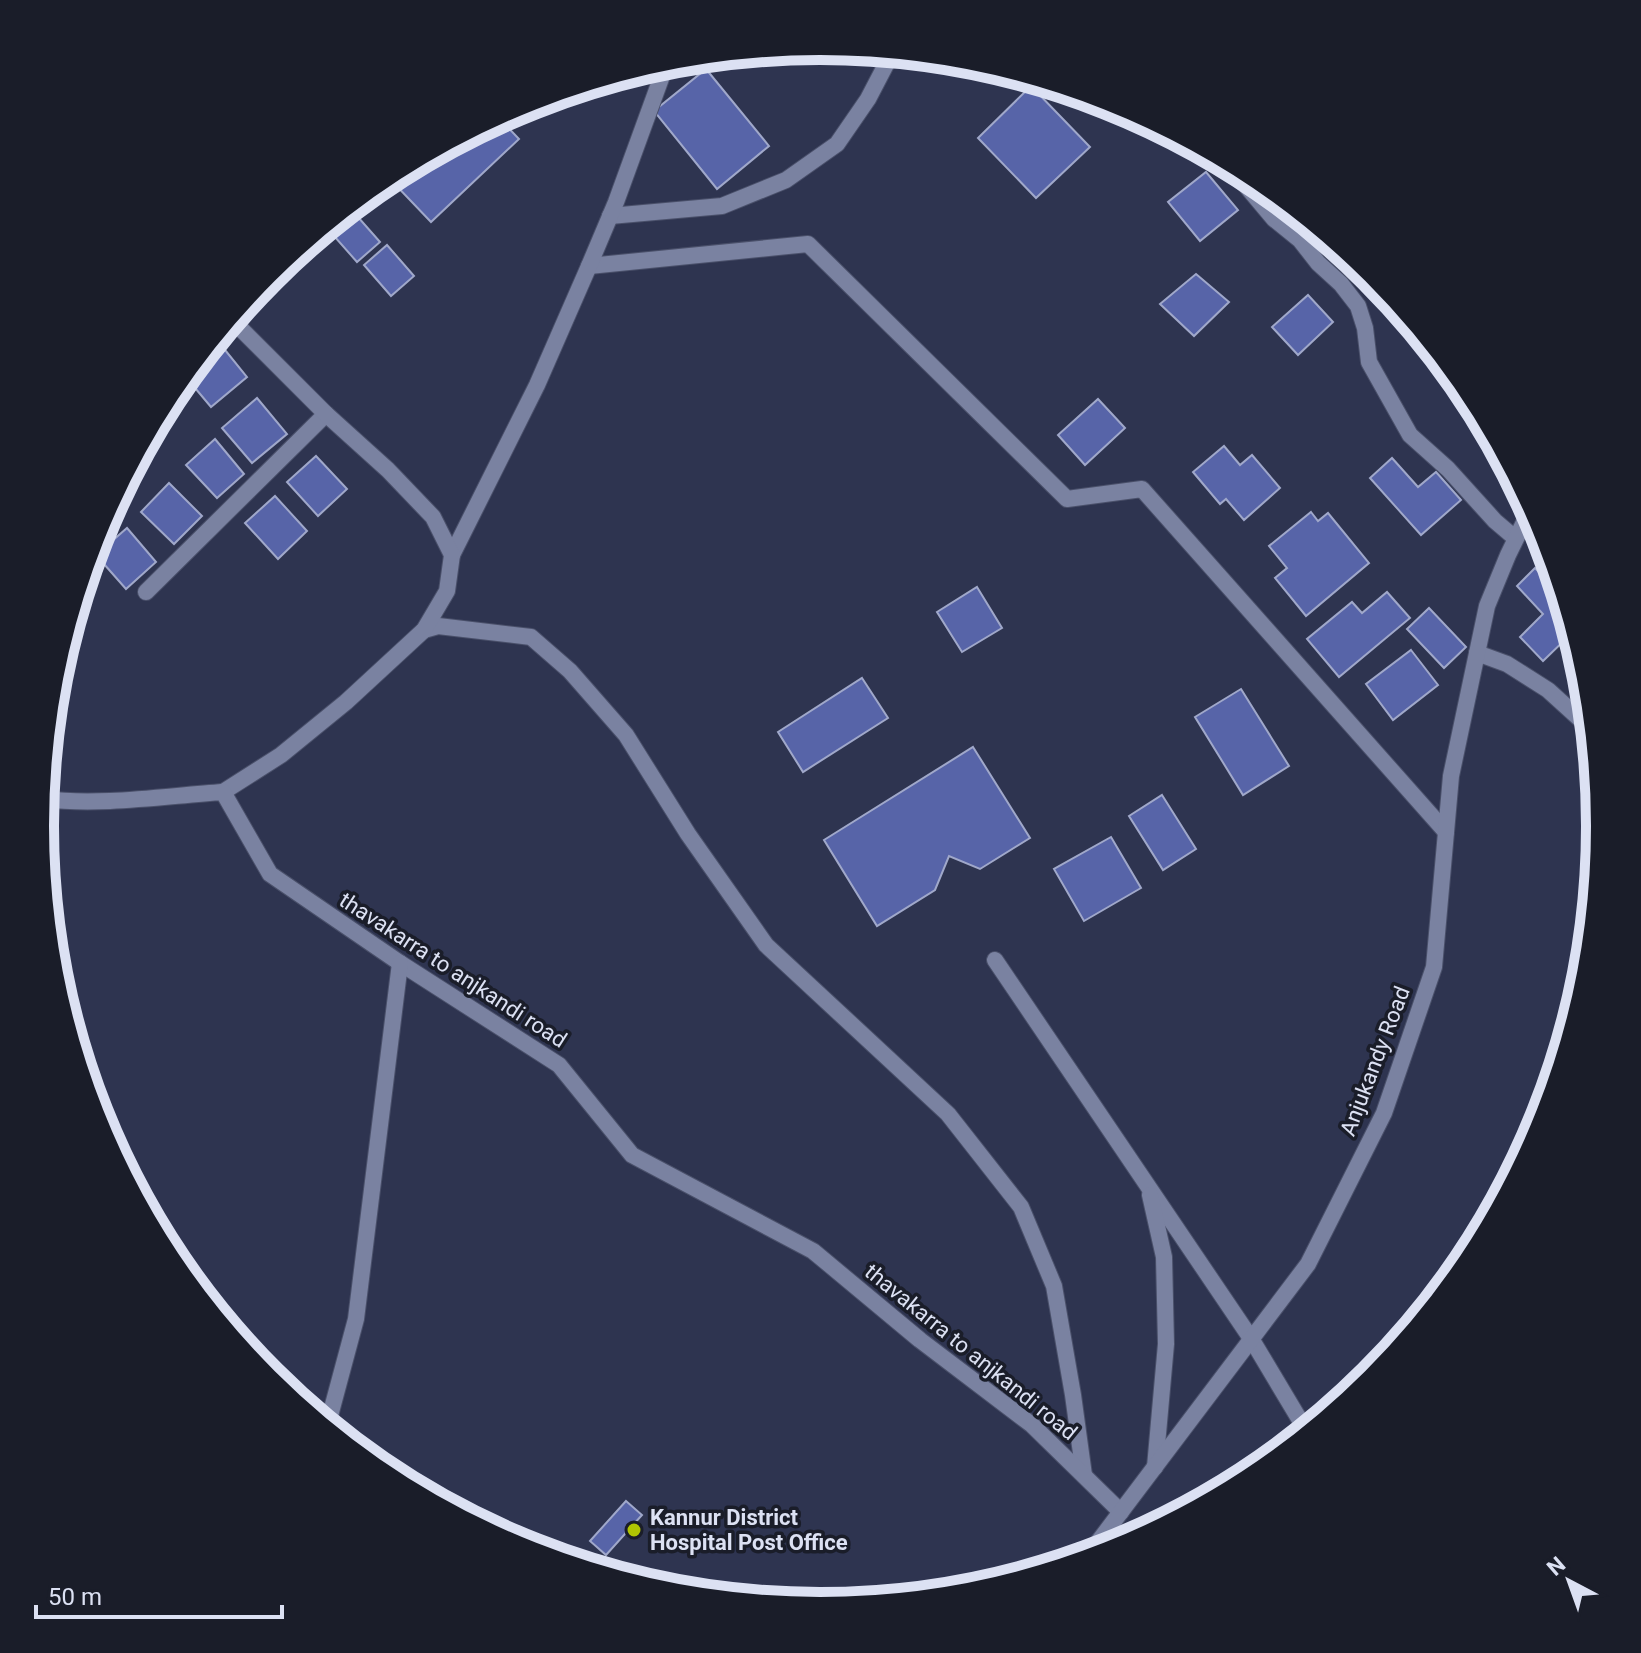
<svg xmlns="http://www.w3.org/2000/svg" width="1641" height="1653" font-family="Roboto,sans-serif">
  <rect width="100%" height="100%" fill="#2e3450"/>
  <g fill="#5764a8" stroke="#a0a8ca" stroke-width="2">
    <polygon points="706,69 769,146 717,189 654,111"/>
    <polygon points="637,71 611,92 602,81"/>
    <polygon points="1031,86 1090,147 1036,198 978,138"/>
    <polygon points="499,118 519,139 431,222 388,177"/>
    <polygon points="1206,172 1238,210 1200,241 1168,202"/>
    <polygon points="350,208 380,242 357,262 327,228"/>
    <polygon points="387,245 414,276 391,296 364,265"/>
    <polygon points="1196,274 1229,302 1194,336 1160,304"/>
    <polygon points="1308,295 1333,322 1298,355 1272,327"/>
    <polygon points="221,345 247,377 211,407 185,376"/>
    <polygon points="1455,375 1470,393 1477,407 1451,378"/>
    <polygon points="257,398 287,434 252,463 222,428"/>
    <polygon points="1098,399 1125,428 1085,465 1058,435"/>
    <polygon points="215,439 244,474 217,498 186,465"/>
    <polygon points="1224,446 1240,465 1252,455 1280,488 1244,520 1226,499 1220,504 1193,472"/>
    <polygon points="316,456 347,489 318,516 287,482"/>
    <polygon points="1392,458 1418,487 1436,472 1461,500 1421,535 1370,478"/>
    <polygon points="169,483 202,516 174,544 141,512"/>
    <polygon points="275,496 307,531 278,559 245,523"/>
    <polygon points="1311,512 1318,521 1328,513 1369,563 1306,616 1275,578 1287,568 1269,546"/>
    <polygon points="127,528 156,562 126,589 96,555"/>
    <polygon points="1535,568 1562,596 1573,632 1543,661 1520,637 1543,614 1517,586"/>
    <polygon points="977,587 1002,628 962,652 937,612"/>
    <polygon points="1387,592 1410,618 1339,677 1307,639 1352,602 1362,613"/>
    <polygon points="1429,608 1466,647 1444,668 1407,629"/>
    <polygon points="1411,650 1438,685 1393,720 1366,684"/>
    <polygon points="862,678 888,718 803,772 778,732"/>
    <polygon points="1241,689 1289,766 1243,795 1195,717"/>
    <polygon points="973,747 1030,838 980,869 949,856 935,890 877,926 824,840"/>
    <polygon points="1162,795 1196,849 1163,870 1129,816"/>
    <polygon points="1111,837 1141,888 1084,921 1054,869"/>
    <polygon points="626,1501 642,1515 606,1555 590,1541"/>
  </g>
  <g fill="none" stroke-linecap="round" stroke-linejoin="round">
    <g stroke="#4a506a" stroke-width="18">
      <g id="minor">
        <polyline points="1227,163 1274,219 1300,240 1318,263 1341,284 1358,306 1365,328 1369,362 1410,435 1448,469 1495,521 1515,538"/>
        <polyline points="610,216 722,206 786,180 837,144 868,99 892,53"/>
        <polyline points="589,266 808,244 1067,499 1142,489 1446,832"/>
        <polyline points="452,555 537,385 589,266 616,202 667,62"/>
        <polyline points="146,592 326,414"/>
        <polyline points="424,630 438,626 531,637 570,671 626,735 688,834 766,945 948,1114 1021,1207 1054,1286 1073,1395 1084,1475"/>
        <polyline points="1477,653 1507,664 1548,690 1591,729"/>
        <polyline points="223,792 281,755 346,702 424,630 447,591 452,555 433,517 388,470 326,414 232,320"/>
        <path d="M43 799C102 806 164 796 223 792L270 874 400 963 559 1065 632 1155 813 1251 920 1340 1032 1425 1121 1512"/>
        <polyline points="995,960 1252,1340 1307,1432"/>
        <polyline points="1150,1195 1164,1257 1166,1344 1155,1467"/>
        <polyline points="327,1427 356,1319 400,963"/>
      </g>
    </g>
    <g stroke="#4a506a" stroke-width="18">
      <polyline id="tertiary" points="1086,1558 1308,1264 1384,1113 1434,967 1451,776 1487,606 1508,555 1531,508"/>
    </g>
    <use href="#minor" stroke="#7a82a1" stroke-width="16"/>
    <use href="#tertiary" stroke="#7a82a1" stroke-width="16"/>
  </g>
  <circle fill="#b0c503" stroke="#1a1d29" stroke-width="3" cx="634" cy="1530" r="8"/>
  <g text-anchor="middle" dominant-baseline="central" stroke-width="7" stroke-linejoin="round" paint-order="stroke">
    <g font-size="22" fill="#dce1f3" stroke="#1a1d29">
      <text transform="translate(453 970) rotate(33)">thavakarra to anjkandi road</text>
      <text transform="translate(1375 1061) rotate(-69)">Anjukandy Road</text>
      <text transform="translate(971 1352) rotate(39)">thavakarra to anjkandi road</text>
    </g>
    <g font-size="22" font-weight="bold" fill="#dce1f3" stroke="#1a1d29" text-anchor="start">
      <text x="650" y="1517">Kannur District<tspan x="650" dy="25">Hospital Post Office</tspan></text>
    </g>
  </g>
  <path d="M0 0H1641V1653H0ZM54 826a766 766 0 1 1 1532 0a766 766 0 1 1-1532 0Z" fill="#1a1d29" fill-rule="evenodd"/>
  <path fill="none" stroke="#dce1f3" stroke-width="10" d="M54 826a766 766 0 1 1 1532 0a766 766 0 1 1-1532 0Z"/>
  <g transform="translate(1569 1581) rotate(319)" stroke="#1a1d29" stroke-width="6" paint-order="stroke">
  <path d="M0-6L14 30L0 20L-14 30Z" fill="#dce1f3"/>
  <text y="-12" font-size="22" font-weight="bold" text-anchor="middle" fill="#dce1f3">N</text>
  </g>
  <path d="M36 1605v12h246v-12" fill="none" stroke="#dce1f3" stroke-width="4"/>
  <text x="48" y="1605" font-size="24" fill="#dce1f3" stroke="#1a1d29" stroke-width="6" paint-order="stroke">50 m</text>
</svg>
